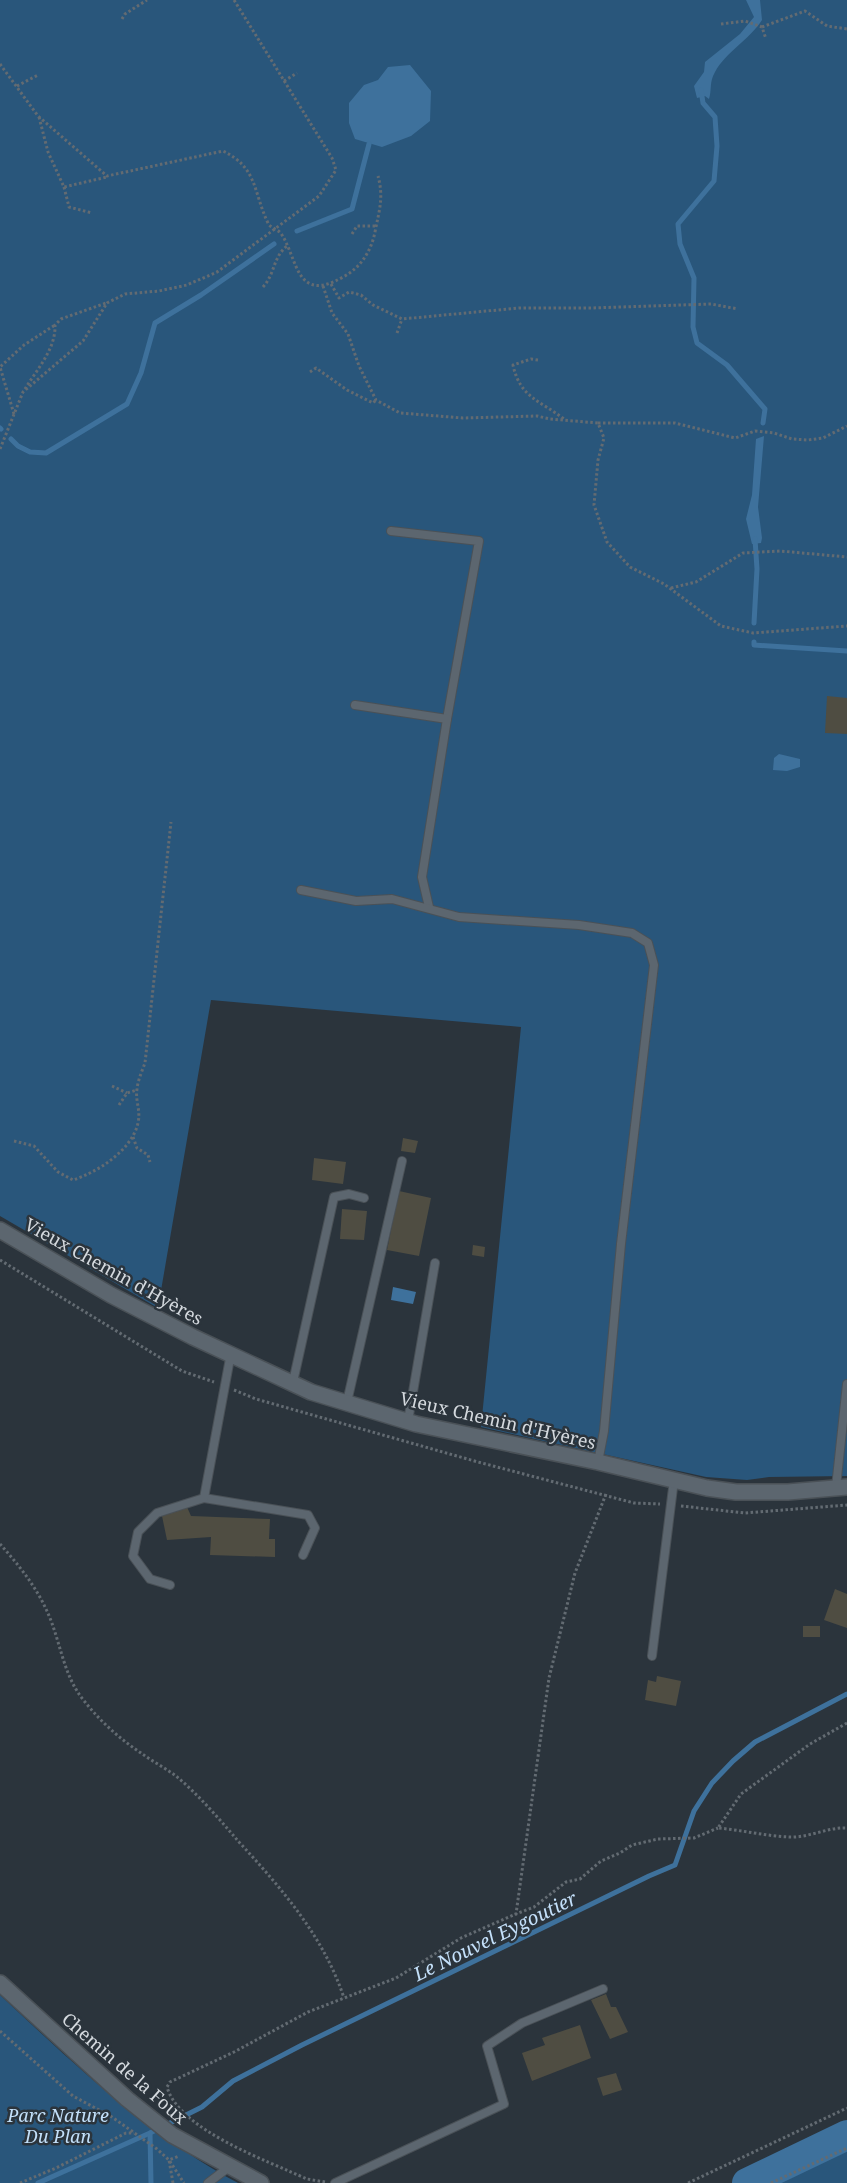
<svg xmlns="http://www.w3.org/2000/svg" width="847" height="2183" font-family="'Noto Serif',serif">
  <rect width="100%" height="100%" fill="#2b343c"/>
  <g fill="#29567b">
    <polygon points="0,0 847,0 847,1476 769,1477 747,1480 706,1477 481,1427 521,1027 211,1000 158,1308 0,1216"/>
    <path d="M0 1995C74 2064 148 2135 238 2183H0Z"/>
    <polygon points="847,2130 847,2183 735,2183"/>
  </g>
  <g fill="#3e719c">
    <path d="M746 0H760L762 20C749 40 726 52 715 72 709 82 712 90 709 99L705 96 697 98 694 86 704 72 705 62 740 34 754 17Z"/>
    <polygon points="410,65 431,91 430,121 411,136 382,147 355,139 349,123 349,103 364,85 378,80 388,67"/>
    <polygon points="764,436 758,507 762,538 761,543 752,544 746,519 752,495 756,439"/>
    <polygon points="779,754 800,759 800,767 787,771 773,770 774,758"/>
    <polygon points="393,1287 416,1292 413,1304 391,1300"/>
  </g>
  <g fill="none" stroke-linecap="round" stroke-linejoin="round">
    <g stroke="#3e719c" stroke-width="5">
      <polyline points="701,90 703,103 715,117 717,146 714,181 678,224 680,244 694,278 693,327 697,343 727,365 765,409 763,423"/>
      <polyline points="297,231 352,209 369,144"/>
      <polyline points="0,428 1,429"/>
      <polyline points="11,439 18,446 30,452 46,453 127,404 141,373 155,323 201,295 274,244"/>
      <polyline points="754,623 757,569 755,539"/>
      <polyline points="754,642 754,645 847,651"/>
      <polyline points="38,2183 150,2133"/>
      <polyline points="151,2183 150,2133 202,2107 233,2081 302,2045 649,1876 675,1865 694,1811 712,1783 733,1761 755,1742 847,1694"/>
    </g>
    <polyline stroke="#3e719c" stroke-width="30" points="747,2183 847,2135"/>
  </g>
  <g fill="#4f4d42">
    <polygon points="827,696 847,698 847,734 825,733"/>
    <polygon points="403,1138 418,1141 415,1153 401,1151"/>
    <polygon points="314,1158 346,1162 343,1184 312,1180"/>
    <polygon points="399,1191 431,1198 419,1256 387,1250"/>
    <polygon points="342,1209 367,1211 364,1240 340,1239"/>
    <polygon points="473,1245 485,1247 484,1257 472,1255"/>
    <polygon points="187,1507 191,1516 270,1519 269,1539 275,1539 275,1557 210,1555 211,1537 167,1540 162,1516"/>
    <polygon points="835,1589 847,1594 847,1628 824,1620"/>
    <rect x="803" y="1626" width="17" height="11"/>
    <polygon points="657,1676 681,1681 676,1706 645,1700 648,1680 656,1682"/>
    <polygon points="606,1994 611,2007 616,2007 628,2032 610,2039 591,2000"/>
    <polygon points="580,2025 591,2058 532,2081 522,2053 545,2045 542,2038"/>
    <polygon points="616,2073 622,2090 603,2096 597,2078"/>
  </g>
  <g fill="none" stroke-linecap="round" stroke-linejoin="round">
    <g stroke="#4a5157" stroke-width="10">
      <g id="service">
        <polyline points="391,531 479,541 447,719"/>
        <polyline points="355,705 447,719 422,877 429,907"/>
        <polyline points="301,890 356,901 392,899 459,917 579,925 632,933 648,943 654,965 621,1244 604,1431 598,1462"/>
        <polyline points="293,1382 334,1197 349,1194 364,1198"/>
        <polyline points="347,1402 402,1161"/>
        <polyline points="408,1421 435,1263"/>
        <polyline points="836,1487 847,1384"/>
        <polyline points="204,1498 308,1515 315,1528 303,1555"/>
        <polyline points="170,1585 150,1579 133,1556 138,1532 157,1513 204,1498 231,1353"/>
        <polyline points="652,1656 674,1480"/>
        <polyline points="208,2183 229,2167"/>
        <polyline points="335,2183 504,2104 487,2046 522,2023 603,1989"/>
      </g>
    </g>
    <g stroke="#4a5157" stroke-width="18">
      <g id="minor">
        <polyline points="0,1230 111,1295 193,1337 311,1392 416,1424 598,1462 707,1488 736,1492 788,1492 847,1487"/>
        <polyline points="0,1983 127,2099 172,2135 261,2183"/>
      </g>
    </g>
    <g stroke="#636b72" stroke-width="3" stroke-dasharray="2.5 2.5" stroke-linecap="butt">
      <polyline points="122,19 125,14 147,0"/>
      <polyline points="721,24 745,21 762,27 766,39"/>
      <polyline points="762,27 805,11 827,26 847,29"/>
      <path d="M0 64 38 116 107 176 223 151C258 168 253 192 268 223 271 229 279 229 282 235 298 260 296 304 343 277 360 268 371 252 375 232 379 211 384 198 378 176"/>
      <polyline points="284,81 297,73"/>
      <polyline points="17,86 38,75"/>
      <polyline points="39,117 48,152 64,187 107,177"/>
      <polyline points="64,187 69,207 92,213"/>
      <polyline points="352,234 357,226 376,226"/>
      <polyline points="331,284 339,298 349,292 361,295 373,305 402,319 519,308 590,308 711,304 738,309"/>
      <polyline points="323,286 332,313 348,334 359,366 376,400 400,413 463,418 537,416 550,419 598,423 604,438 598,460 594,505 607,542 630,567 664,584 721,626 753,633 847,626"/>
      <path d="M263 287C275 274 273 257 287 246"/>
      <polyline points="397,333 402,319"/>
      <path d="M538 360 531 359 513 365C520 398 541 401 564 419"/>
      <polyline points="310,372 316,368 347,390 373,403 376,400"/>
      <path d="M25 389C37 369 56 349 55 325L61 319 106 303"/>
      <polyline points="14,414 0,367 24,345 55,325"/>
      <polyline points="598,423 675,423 735,438 755,431 774,433 792,439 808,440 823,438 847,426"/>
      <polyline points="0,449 23,392 83,341 107,303 125,294 159,291 187,285 217,272 319,196 336,170 332,158 234,0"/>
      <polyline points="671,588 696,582 743,553 780,551 847,557"/>
      <polyline points="112,1086 127,1093"/>
      <polyline points="119,1105 127,1093 137,1090"/>
      <polyline points="133,1137 137,1148 148,1155 150,1162"/>
      <path d="M14 1141 34 1146 58 1172 73 1180C98 1172 132 1150 138 1123 141 1110 135 1101 137 1089 138 1080 142 1071 145 1063L171 822"/>
      <polyline points="0,1260 182,1371 214,1382"/>
      <polyline points="234,1390 256,1399 478,1462 634,1503 660,1504"/>
      <polyline points="606,1494 575,1573 549,1678 516,1914 534,1907 566,1882 580,1879 601,1861 620,1853 632,1845 658,1839 694,1838 718,1828"/>
      <polyline points="681,1506 745,1513 847,1505"/>
      <path d="M0 1544C17 1563 35 1585 46 1609 61 1640 62 1675 85 1702 101 1722 120 1739 141 1753 152 1761 165 1768 176 1776 199 1795 220 1820 239 1842 282 1889 324 1937 344 1998"/>
      <path d="M847 1723 810 1744 741 1794 718 1828C741 1830 766 1836 789 1837 809 1838 827 1827 847 1828"/>
      <polyline points="0,2031 73,2096 112,2117 157,2149 169,2160 184,2183"/>
      <path d="M325 2182 307 2179C268 2161 179 2130 167 2087L170 2082 234 2052 308 2012 396 1978 461 1938 516 1914"/>
      <polyline points="20,2183 56,2168 126,2133 134,2133"/>
      <polyline points="173,2183 169,2160 179,2156"/>
      <polyline points="688,2183 847,2108"/>
      <polyline points="771,2183 847,2148"/>
    </g>
    <use href="#service" stroke="#5c666f" stroke-width="8"/>
    <use href="#minor" stroke="#5c666f" stroke-width="15"/>
  </g>
  <g text-anchor="middle" dominant-baseline="central" stroke-width="5" stroke-linejoin="round" paint-order="stroke">
    <g font-size="18" fill="#d4d9de" stroke="#2b343c">
      <text transform="translate(114 1271) rotate(29)">Vieux Chemin d'Hyères</text>
      <text transform="translate(498 1420) rotate(13)">Vieux Chemin d'Hyères</text>
      <text transform="translate(125 2068) rotate(41)">Chemin de la Foux</text>
    </g>
    <g font-size="18" font-style="italic" fill="#c2dff9" stroke="#2b343c">
      <text x="58" y="2115">Parc Nature<tspan x="58" dy="21">Du Plan</tspan></text>
    </g>
    <g font-size="19" font-style="italic" fill="#c4e0fa" stroke="#2b343c">
      <text transform="translate(495 1936) rotate(-26)">Le Nouvel Eygoutier</text>
    </g>
  </g>
</svg>
